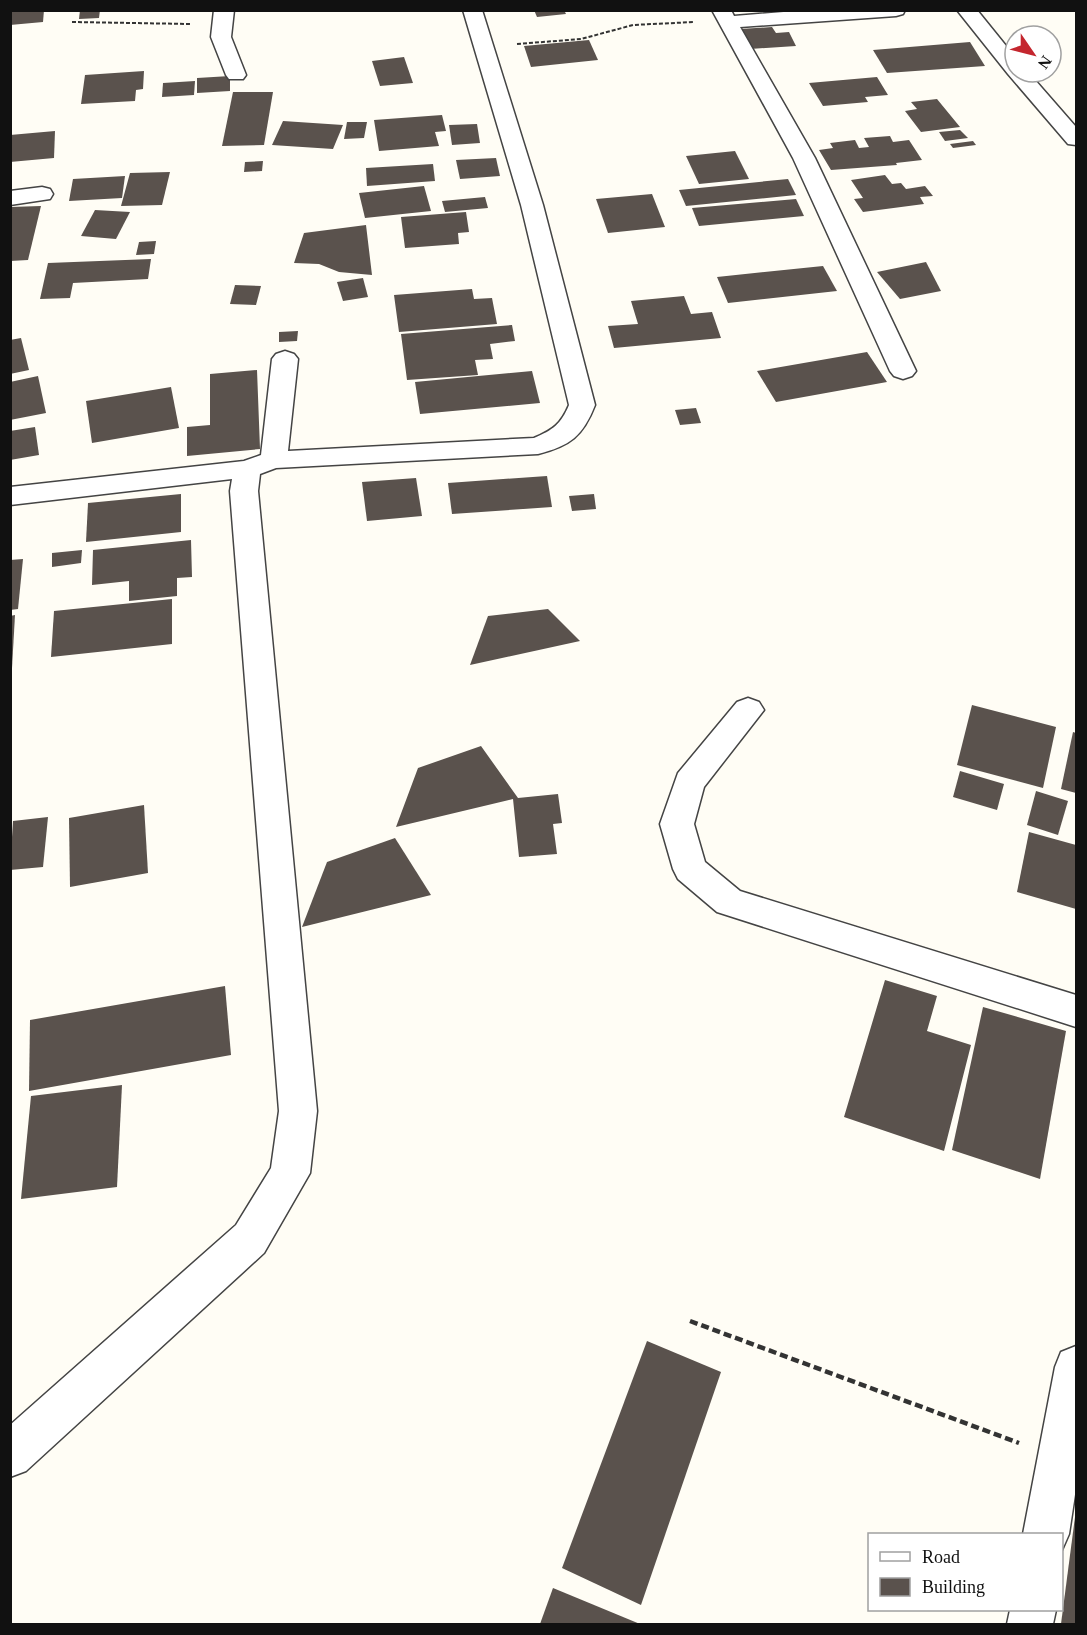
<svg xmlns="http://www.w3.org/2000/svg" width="1087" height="1635" font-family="'Times New Roman',serif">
  <rect width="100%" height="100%" fill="#fffdf5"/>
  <g fill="#5a524d">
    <polygon points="10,10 44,10 43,22 10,25"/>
    <polygon points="80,10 100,10 99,18 79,19"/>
    <polygon points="534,10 564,10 566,14 537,17"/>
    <polygon points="772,27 776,33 789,32 796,46 750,49 740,29"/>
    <polygon points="589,40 598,60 531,67 524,46"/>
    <polygon points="970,42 985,66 887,73 873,50"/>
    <polygon points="404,57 413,83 380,86 372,61"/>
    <polygon points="144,71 143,89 136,90 135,101 81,104 85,75"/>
    <polygon points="230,76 230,91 197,93 197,78"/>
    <polygon points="877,77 888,95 865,97 868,102 823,106 809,83"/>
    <polygon points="195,81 194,95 162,97 163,83"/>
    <polygon points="233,92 273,92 264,145 222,146"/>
    <polygon points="937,99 960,127 921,132 905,111 917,109 911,102"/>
    <polygon points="442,115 446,131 435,132 439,146 379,151 374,120"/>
    <polygon points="283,121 343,125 333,149 272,145"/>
    <polygon points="347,122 367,122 364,138 344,139"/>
    <polygon points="477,124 480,143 452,145 449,125"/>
    <polygon points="960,130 968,138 945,141 939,132"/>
    <polygon points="55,131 54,158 10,162 10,135"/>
    <polygon points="890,136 893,142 909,140 922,160 896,163 897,165 831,170 819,150 833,148 830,143 855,140 859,148 869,147 864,138"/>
    <polygon points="973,141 976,145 953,148 950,144"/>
    <polygon points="735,151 749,179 699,184 686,156"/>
    <polygon points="496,158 500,176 460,179 456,160"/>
    <polygon points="263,161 262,171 244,172 245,162"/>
    <polygon points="433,164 435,181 367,186 366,168"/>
    <polygon points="170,172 162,205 121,206 130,173"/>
    <polygon points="885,175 892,184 901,183 906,189 925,186 933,196 920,197 924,204 863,212 854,199 863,198 851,180"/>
    <polygon points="125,176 122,198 69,201 73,179"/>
    <polygon points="788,179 796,195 686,206 679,190"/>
    <polygon points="424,186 431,211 365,218 359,193"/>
    <polygon points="652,194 665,227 608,233 596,199"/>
    <polygon points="485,197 488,208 445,212 442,201"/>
    <polygon points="796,199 804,216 699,226 692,208"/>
    <polygon points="41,206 28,260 10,261 10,207"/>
    <polygon points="95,210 130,212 116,239 81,236"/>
    <polygon points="466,212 469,232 458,233 459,244 405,248 401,217"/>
    <polygon points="366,225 372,275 339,272 319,264 294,263 304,233"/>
    <polygon points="156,241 154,254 136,255 139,242"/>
    <polygon points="151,259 148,279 73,283 70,298 40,299 48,263"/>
    <polygon points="926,262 941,291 900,299 877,272"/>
    <polygon points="823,266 837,291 728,303 717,277"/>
    <polygon points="363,278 368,297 343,301 337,282"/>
    <polygon points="235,285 261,286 256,305 230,304"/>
    <polygon points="472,289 474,299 492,298 497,324 399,332 394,295"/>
    <polygon points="684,296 691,314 712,312 721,338 614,348 608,326 638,324 631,301"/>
    <polygon points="512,325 515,341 490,344 493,359 475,360 478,375 407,380 401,334"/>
    <polygon points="298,331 297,341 279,342 279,332"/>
    <polygon points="21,338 29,370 10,374 10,340"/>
    <polygon points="867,352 887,382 776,402 757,371"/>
    <polygon points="257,370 260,449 187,456 187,427 210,425 210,374"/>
    <polygon points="532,371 540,403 420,414 415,382"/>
    <polygon points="38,376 46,413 10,420 10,382"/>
    <polygon points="171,387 179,428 92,443 86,401"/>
    <polygon points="696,408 701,423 680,425 675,410"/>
    <polygon points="35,427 39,455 10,460 10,431"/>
    <polygon points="547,476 552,507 452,514 448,483"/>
    <polygon points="416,478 422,516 367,521 362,482"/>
    <polygon points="181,494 181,532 86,542 88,503"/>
    <polygon points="594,494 596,509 572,511 569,496"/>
    <polygon points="191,540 192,577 177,578 177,596 129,601 129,581 92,585 93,550"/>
    <polygon points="82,550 81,563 52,567 52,553"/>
    <polygon points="23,559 18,609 10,610 10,560"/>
    <polygon points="172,599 172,644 51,657 54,611"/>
    <polygon points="548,609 580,641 470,665 488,616"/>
    <polygon points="15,615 12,668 10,668 10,616"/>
    <polygon points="972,705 1056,727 1043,788 957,765"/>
    <polygon points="1073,732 1076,733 1076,793 1061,789"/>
    <polygon points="481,746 518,798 558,794 562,823 553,824 557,854 519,857 513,799 396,827 418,768"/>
    <polygon points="960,771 1004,784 997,810 953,797"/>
    <polygon points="1036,791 1068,801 1058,835 1027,825"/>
    <polygon points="144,805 148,873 70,887 69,818"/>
    <polygon points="48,817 43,867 10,870 13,821"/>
    <polygon points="1029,832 1076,845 1076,909 1017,892"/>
    <polygon points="395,838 431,895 302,927 327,862"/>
    <polygon points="885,980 937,996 927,1031 971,1045 944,1151 844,1117"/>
    <polygon points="225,986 231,1055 29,1091 30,1020"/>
    <polygon points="983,1007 1066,1031 1040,1179 952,1150"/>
    <polygon points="122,1085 117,1187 21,1199 31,1096"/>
    <polygon points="647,1341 721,1372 641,1605 562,1568"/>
    <polygon points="1075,1517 1076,1624 1061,1624"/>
    <polygon points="553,1588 640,1624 540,1624"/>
  </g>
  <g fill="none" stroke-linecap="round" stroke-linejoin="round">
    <g stroke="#444" stroke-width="3">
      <g id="minor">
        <polygon points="214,10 234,10 231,37 246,75 243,79 229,79 226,75 211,37"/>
        <path d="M463 10H482L543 205 595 405C583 436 570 446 538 454L276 468 260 474 258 491 317 1111 310 1173 264 1253 26 1471 10 1477V1425L236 1225 271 1168 279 1111 230 491 232 479 10 505V487L244 461 261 455 272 359 276 354 285 351 294 354 298 359 288 451 534 438C553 430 561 424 569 405L521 205Z"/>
        <polygon points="712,10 731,10 734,16 808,10 905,10 903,14 896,16 740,27 815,158 916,371 912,376 903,379 894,376 890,371 793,158"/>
        <polygon points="957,10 977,10 1015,57 1015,72 1028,72 1076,127 1076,145 1068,144 1008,74"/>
        <polygon points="42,187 50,189 53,194 50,199 10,205 10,191"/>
        <polygon points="748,698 759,702 764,710 704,787 694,824 705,862 740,891 1076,995 1076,1027 717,912 678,879 673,869 660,824 678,773 737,702"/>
        <polygon points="1076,1346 1076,1488 1069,1534 1062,1550 1062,1534 1023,1534 1055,1367 1061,1352"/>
        <polygon points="1010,1610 1056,1610 1053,1624 1007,1624"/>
      </g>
    </g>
    <g stroke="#333" stroke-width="2" stroke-dasharray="4 2" stroke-linecap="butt">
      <polyline points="72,22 191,24"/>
      <polyline points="517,44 581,39 633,25 694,22"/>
    </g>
    <polyline stroke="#333" stroke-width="4.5" stroke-dasharray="8 4" stroke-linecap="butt" points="690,1321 1019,1443"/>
    <use href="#minor" fill="#fff" fill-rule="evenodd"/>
  </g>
  <rect width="1087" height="1635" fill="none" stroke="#111111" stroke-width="24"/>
  <rect x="868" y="1533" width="195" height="78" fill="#ffffff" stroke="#a0a0a0" stroke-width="1.5"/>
  <rect x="880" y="1552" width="30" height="9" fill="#ffffff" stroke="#a0a0a0" stroke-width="1.5"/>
  <text x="922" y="1563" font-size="18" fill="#111111">Road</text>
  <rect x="880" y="1578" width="30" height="18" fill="#5a524d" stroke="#a0a0a0" stroke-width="1.5"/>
  <text x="922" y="1593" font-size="18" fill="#111111">Building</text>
  <g transform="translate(1033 54) rotate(125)"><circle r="28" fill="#ffffff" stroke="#a0a0a0" stroke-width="1.5"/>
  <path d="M0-4.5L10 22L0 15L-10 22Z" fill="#c4262e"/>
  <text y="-9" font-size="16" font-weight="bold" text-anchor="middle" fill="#111111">N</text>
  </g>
</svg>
